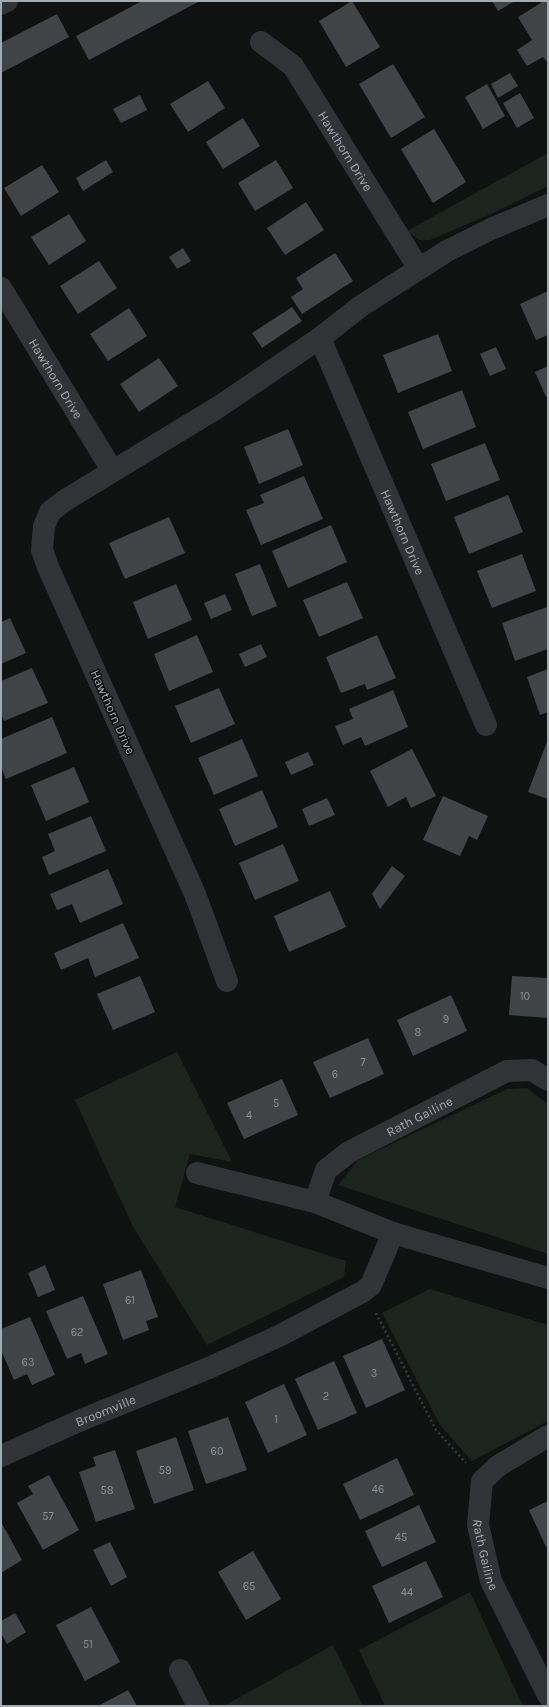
<svg xmlns="http://www.w3.org/2000/svg" width="549" height="1707" font-family="Karla,sans-serif">
  <rect width="100%" height="100%" fill="#101111"/>
  <g fill="#1d241d">
    <polygon points="548,153 548,186 493,213 430,240 419,240 407,231"/>
    <polygon points="177,1052 232,1162 190,1154 175,1207 346,1261 344,1277 207,1345 133,1227 75,1100"/>
    <polygon points="527,1088 548,1104 548,1254 338,1185 358,1160 507,1089"/>
    <polygon points="430,1289 548,1325 548,1421 472,1461 440,1425 382,1313"/>
    <polygon points="470,1592 523,1706 385,1706 359,1650"/>
    <polygon points="333,1645 363,1706 224,1706"/>
  </g>
  <g fill="#414447">
    <polygon points="142,1 200,1 89,60 76,36"/>
    <polygon points="352,1 380,47 346,67 319,21"/>
    <polygon points="492,1 515,1 498,11"/>
    <polygon points="544,1 548,1 548,62 547,62 543,57 527,66 517,50 532,40 518,17"/>
    <polygon points="57,14 69,37 1,73 1,43"/>
    <polygon points="393,64 425,117 391,138 359,84"/>
    <polygon points="510,73 518,86 498,98 491,84"/>
    <polygon points="208,81 225,108 188,132 170,104"/>
    <polygon points="487,84 505,116 483,129 465,97"/>
    <polygon points="520,93 534,118 517,128 503,103"/>
    <polygon points="140,95 147,110 121,123 113,109"/>
    <polygon points="243,118 260,146 223,169 206,142"/>
    <polygon points="434,129 466,182 433,203 401,149"/>
    <polygon points="106,160 113,172 83,191 76,178"/>
    <polygon points="276,160 293,188 255,211 238,183"/>
    <polygon points="42,165 59,192 21,216 4,188"/>
    <polygon points="306,202 324,230 285,255 267,228"/>
    <polygon points="69,214 86,241 49,265 31,237"/>
    <polygon points="183,248 191,261 177,269 169,257"/>
    <polygon points="335,253 353,281 302,314 291,297 303,289 296,278"/>
    <polygon points="99,261 117,288 78,314 60,286"/>
    <polygon points="548,291 548,335 536,340 520,304"/>
    <polygon points="292,307 302,321 262,348 252,333"/>
    <polygon points="129,308 147,336 108,361 90,334"/>
    <polygon points="438,334 452,371 398,393 383,355"/>
    <polygon points="496,347 506,369 490,376 480,354"/>
    <polygon points="159,358 178,386 139,412 120,384"/>
    <polygon points="548,366 548,396 546,397 535,372"/>
    <polygon points="462,390 476,427 423,449 408,412"/>
    <polygon points="288,429 303,465 259,484 244,447"/>
    <polygon points="485,443 500,480 446,501 431,464"/>
    <polygon points="304,476 323,519 261,545 246,510 264,503 260,495"/>
    <polygon points="508,495 523,532 469,554 454,517"/>
    <polygon points="169,517 185,553 125,579 109,543"/>
    <polygon points="331,525 347,562 288,588 272,551"/>
    <polygon points="522,554 536,591 492,608 477,571"/>
    <polygon points="260,564 277,606 252,616 235,574"/>
    <polygon points="347,582 363,618 319,637 303,600"/>
    <polygon points="176,584 192,620 148,639 133,602"/>
    <polygon points="225,594 232,610 211,619 204,603"/>
    <polygon points="547,607 548,611 548,649 515,661 502,623"/>
    <polygon points="10,618 26,653 1,664 1,622"/>
    <polygon points="197,635 213,672 169,691 154,654"/>
    <polygon points="377,635 396,678 367,690 365,684 341,693 326,657"/>
    <polygon points="261,644 267,657 245,667 239,654"/>
    <polygon points="32,668 48,703 4,721 1,713 1,681"/>
    <polygon points="548,669 548,712 540,715 527,677"/>
    <polygon points="219,688 235,724 191,743 175,706"/>
    <polygon points="393,690 408,727 365,746 361,737 343,745 335,726 353,719 349,709"/>
    <polygon points="52,717 67,753 6,779 1,767 1,739"/>
    <polygon points="242,739 258,776 214,795 198,758"/>
    <polygon points="548,739 548,799 528,792"/>
    <polygon points="412,749 436,796 411,808 406,797 388,807 370,771"/>
    <polygon points="308,752 314,765 291,775 285,762"/>
    <polygon points="74,767 89,802 46,821 31,785"/>
    <polygon points="262,790 278,827 235,846 219,809"/>
    <polygon points="443,796 488,816 477,840 469,836 460,856 423,840"/>
    <polygon points="327,798 335,815 309,826 302,809"/>
    <polygon points="91,816 106,851 49,875 42,857 55,851 48,834"/>
    <polygon points="283,844 299,881 255,900 239,863"/>
    <polygon points="392,866 405,876 380,909 372,894"/>
    <polygon points="108,869 123,904 80,923 72,904 57,910 50,894"/>
    <polygon points="330,891 346,927 289,952 274,916"/>
    <polygon points="123,923 139,958 95,977 88,958 61,970 54,953"/>
    <polygon points="140,976 155,1012 113,1030 97,994"/>
    <polygon points="512,976 548,978 548,1018 509,1015"/>
    <polygon points="451,995 467,1031 413,1056 397,1020"/>
    <polygon points="368,1038 384,1074 330,1098 313,1062"/>
    <polygon points="282,1079 298,1115 244,1139 227,1103"/>
    <polygon points="45,1265 55,1290 38,1297 28,1273"/>
    <polygon points="141,1270 158,1317 146,1321 149,1330 123,1340 103,1284"/>
    <polygon points="83,1296 108,1354 85,1364 81,1353 67,1359 46,1311"/>
    <polygon points="30,1317 55,1375 32,1385 27,1374 14,1380 1,1350 1,1329"/>
    <polygon points="382,1339 405,1390 366,1408 343,1356"/>
    <polygon points="334,1361 357,1413 318,1430 295,1379"/>
    <polygon points="284,1384 307,1435 268,1453 245,1402"/>
    <polygon points="228,1417 247,1470 206,1484 188,1431"/>
    <polygon points="176,1437 194,1490 154,1504 136,1451"/>
    <polygon points="115,1450 135,1509 96,1522 79,1472 96,1466 93,1457"/>
    <polygon points="397,1458 414,1495 360,1520 343,1484"/>
    <polygon points="49,1475 79,1530 43,1550 17,1503 33,1494 28,1486"/>
    <polygon points="548,1501 548,1546 546,1547 529,1510"/>
    <polygon points="419,1505 436,1542 382,1567 365,1531"/>
    <polygon points="1,1522 22,1560 1,1573"/>
    <polygon points="110,1542 127,1577 111,1586 93,1550"/>
    <polygon points="253,1551 281,1599 246,1620 218,1572"/>
    <polygon points="426,1561 443,1597 389,1623 372,1586"/>
    <polygon points="91,1607 120,1662 85,1681 56,1625"/>
    <polygon points="15,1613 26,1632 7,1644 1,1633 1,1621"/>
    <polygon points="128,1690 137,1706 98,1706"/>
  </g>
  <g fill="none" stroke-linecap="round" stroke-linejoin="round">
    <polyline stroke="#383b3d" stroke-width="2.5" stroke-dasharray="2 3" stroke-linecap="butt" points="376,1313 436,1430 466,1463"/>
    <g stroke="#323336" stroke-width="22">
      <polyline points="1,4 7,1"/>
      <path id="s1" d="M261 42 293 66 419 269"/>
      <path id="s2" d="M1 288 112 470"/>
      <path id="s3" d="M320 338 486 725"/>
      <polyline points="227,981 195,894 48,567 42,550 44,526 50,512 64,501 220,406 320,338 361,306 447,251 491,229 548,205"/>
      <polyline points="197,1173 315,1202 393,1233 548,1278"/>
      <path id="s4" d="M315 1202 326 1170 349 1152 507 1071 532 1070 548 1080"/>
      <path id="s5" d="M548 1436 498 1466 482 1481 478 1525 491 1581 548 1695"/>
      <path id="s6" d="M1 1456 79 1421 211 1367 281 1335 364 1291 371 1285 393 1233"/>
      <polyline points="180,1670 198,1706"/>
    </g>
  </g>
  <g text-anchor="middle" dominant-baseline="central" stroke-width="3" stroke-linejoin="round" paint-order="stroke">
    <g font-size="11" fill="#8a9196">
      <text x="525" y="996">10</text>
      <text x="446" y="1019">9</text>
      <text x="418" y="1032">8</text>
      <text x="363" y="1062">7</text>
      <text x="335" y="1074">6</text>
      <text x="276" y="1103">5</text>
      <text x="249" y="1115">4</text>
      <text x="130" y="1300">61</text>
      <text x="77" y="1332">62</text>
      <text x="28" y="1362">63</text>
      <text x="374" y="1373">3</text>
      <text x="326" y="1396">2</text>
      <text x="276" y="1419">1</text>
      <text x="217" y="1451">60</text>
      <text x="165" y="1470">59</text>
      <text x="378" y="1489">46</text>
      <text x="107" y="1490">58</text>
      <text x="48" y="1516">57</text>
      <text x="401" y="1537">45</text>
      <text x="249" y="1586">65</text>
      <text x="407" y="1592">44</text>
      <text x="88" y="1644">51</text>
    </g>
    <g font-size="13" fill="#a2abb1" stroke="#0b0c0c">
      <text stroke="none"><textPath href="#s1" startOffset="140">Hawthorn Drive</textPath></text>
      <text stroke="none"><textPath href="#s2" startOffset="106">Hawthorn Drive</textPath></text>
      <text stroke="none"><textPath href="#s3" startOffset="211">Hawthorn Drive</textPath></text>
      <text transform="translate(113 712) rotate(66)">Hawthorn Drive</text>
      <text stroke="none"><textPath href="#s4" startOffset="142">Rath Gailine</textPath></text>
      <text stroke="none"><textPath href="#s6" startOffset="114">Broomville</textPath></text>
      <text stroke="none"><textPath href="#s5" startOffset="155">Rath Gailine</textPath></text>
    </g>
  </g>
  <rect width="549" height="1707" fill="none" stroke="#a2abb1" stroke-width="4"/>
</svg>
